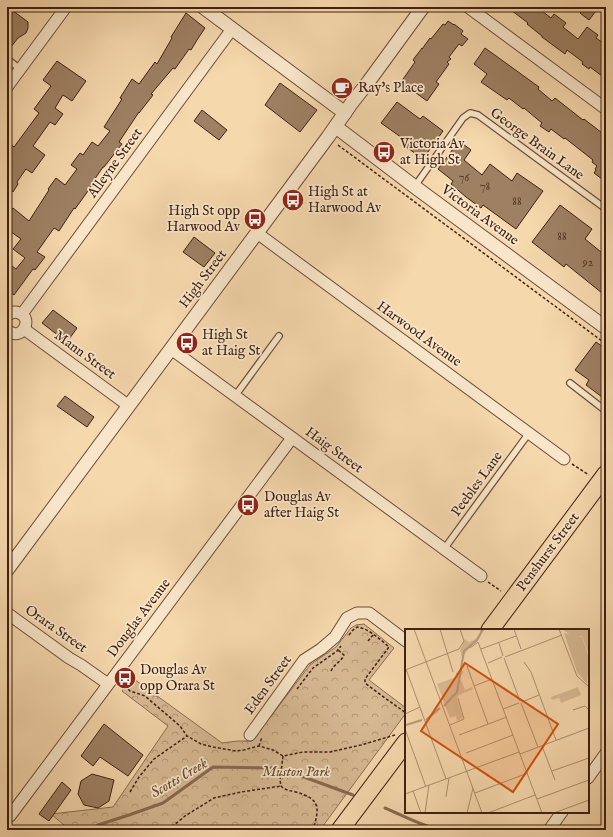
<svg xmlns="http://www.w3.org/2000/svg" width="613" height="837" font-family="'IM FELL English',serif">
  <defs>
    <pattern id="park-crowns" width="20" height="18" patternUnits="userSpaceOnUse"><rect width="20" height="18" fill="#d7b993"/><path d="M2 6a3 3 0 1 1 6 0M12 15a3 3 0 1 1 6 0" fill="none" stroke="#b09677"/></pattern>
  </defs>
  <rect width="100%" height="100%" fill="#f6d8ad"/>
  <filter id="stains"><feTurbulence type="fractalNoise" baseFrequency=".005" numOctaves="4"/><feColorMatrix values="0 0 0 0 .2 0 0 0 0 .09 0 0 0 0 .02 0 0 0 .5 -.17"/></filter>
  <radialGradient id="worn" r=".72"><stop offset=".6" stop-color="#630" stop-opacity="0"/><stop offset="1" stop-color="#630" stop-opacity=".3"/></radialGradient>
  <polygon fill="url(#park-crowns)" stroke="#8b6c53" points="364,624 394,648 369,680 406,708 406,713 320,830 70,830 51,814 113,807 168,726 122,691 131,677 222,743 238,741 252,741 310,665 336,647 351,628 356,625"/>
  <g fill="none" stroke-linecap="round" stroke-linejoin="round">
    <g stroke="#886950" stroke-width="3">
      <path d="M385 808C402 815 425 828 443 830 458 831 473 826 487 830"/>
      <polyline points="89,830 98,825 129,815 163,803 213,767 273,768 293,773 353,795"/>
    </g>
  </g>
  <g fill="#9e8063" stroke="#3f2013">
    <polygon points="7,7 8,7 28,22 28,28 26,33 18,38 7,52"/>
    <polygon points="507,7 537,7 551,18 554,14 566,23 563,27 578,39 587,27 598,35 596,38 606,45 606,79 590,67 589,69 582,64 583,62 567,50 565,54 542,37 542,36 527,24 528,23"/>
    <polygon points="585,7 599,7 589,20 580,13"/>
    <polygon points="186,13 205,28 197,40 191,50 189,49 175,69 173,68 151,94 153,95 139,113 139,112 119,142 122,144 104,167 103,167 92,183 93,184 75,209 74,208 59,231 54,228 37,252 45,257 35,270 33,269 14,295 7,290 7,262 16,269 25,258 13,249 21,239 7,229 7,216 13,208 29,221 49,190 48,189 56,178 65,185 77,169 71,165 80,153 83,155 92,142 98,146 110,131 104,127 122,99 120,98 132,79 139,84 155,62 157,64 172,38 171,37"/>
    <polygon points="448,21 454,25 454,24 463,31 461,34 468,39 462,46 459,44 449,57 451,59 447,62 449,64 436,82 439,84 427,101 401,82 415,62 413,60 422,48 422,49 430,38 431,39 443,24 445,25"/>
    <polygon points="485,48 539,87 538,89 552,101 555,98 583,120 584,119 606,136 606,182 594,173 596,170 595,169 597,166 592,162 593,160 565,138 564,139 551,129 549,132 540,126 542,123 524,108 523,109 509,98 507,100 481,82 487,74 474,64"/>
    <polygon points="57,61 86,81 72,101 63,95 55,108 63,114 55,125 50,122 33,146 45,155 32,173 26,169 17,182 18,184 13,192 7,187 7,142 14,147 39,113 34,109 51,86 43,80"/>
    <polygon points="280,83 317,110 300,132 265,105"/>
    <polygon points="397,102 420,119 423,116 443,131 423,159 402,144 405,140 381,123"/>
    <polygon points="202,110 227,130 219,140 194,121"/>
    <polygon points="459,141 471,150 464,160 482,175 490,164 512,181 517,173 543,191 516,229 483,205 481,208 466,197 451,184 453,181 438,169"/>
    <polygon points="560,205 592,229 585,239 606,256 606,288 602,293 566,264 564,267 532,242"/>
    <polygon points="194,237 215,253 204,267 183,252"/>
    <polygon points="53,310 77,328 67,342 42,323"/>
    <polygon points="596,342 606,349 606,400 586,385 589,380 575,370"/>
    <polygon points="65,396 94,417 87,427 57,406"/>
    <polygon points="104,724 143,755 128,776 100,757 93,766 81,756"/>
    <polygon points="92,774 114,780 109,801 98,808 84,805 78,794 81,781"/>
    <polygon points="62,782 71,790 49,821 39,814"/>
  </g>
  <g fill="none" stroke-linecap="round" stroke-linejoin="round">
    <g stroke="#6d4e3a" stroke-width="8">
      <g id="service">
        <polyline points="7,59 20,69"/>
        <polyline points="415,186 463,118 470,113 478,115 606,209"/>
        <polyline points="570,383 606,411"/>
        <polyline points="235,396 279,336"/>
        <polyline points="444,549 529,433"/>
      </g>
    </g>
    <g stroke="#6d4e3a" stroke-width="13">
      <g id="minor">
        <polyline points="468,7 606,109"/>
        <polyline points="7,87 66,7"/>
        <polyline points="257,233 564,459"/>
        <polyline points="22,314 232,29"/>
        <path d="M7 316C10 313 14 311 19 313 34 318 22 343 7 330"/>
        <polyline points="24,329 129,406"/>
        <polyline points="171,349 481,576"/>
        <polyline points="7,613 69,658 81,665 108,684"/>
        <polyline points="250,735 304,660 321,649 335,637 347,618 357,613 369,613 406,641"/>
        <polyline points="588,778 606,753"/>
        <polyline points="10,816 292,438"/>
        <polyline points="549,830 562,812"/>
      </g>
    </g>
    <g stroke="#6d4e3a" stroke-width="15">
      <g id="tertiary">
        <polyline points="203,7 345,113"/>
        <polyline points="336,127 415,187 606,328"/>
        <polyline points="7,570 328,137 351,104 369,81 423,7"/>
      </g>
    </g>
    <g stroke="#3f2013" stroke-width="19">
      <g id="primary">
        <polyline points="490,630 606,474"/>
        <polyline points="340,830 406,742"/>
      </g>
    </g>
    <g stroke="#3f2013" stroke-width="1.5" stroke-dasharray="3 2" stroke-linecap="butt">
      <polyline points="338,145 606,344"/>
      <polyline points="572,464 589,475"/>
      <polyline points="488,582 501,591"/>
      <path d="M349 635 352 631 357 627C368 628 381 640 389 647L365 679V683L385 698 406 713"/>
      <polyline points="368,641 373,635"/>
      <path d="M331 671C334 664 341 662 344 655L338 650"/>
      <polyline points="120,685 124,685 130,691 145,696 180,726 187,736 201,744 213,747 236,751 244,750 255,747 259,746 273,750 283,756 303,752 330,752 361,745 395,735"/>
      <polyline points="297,689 313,668 337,651 341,646"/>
      <polyline points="259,746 262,737"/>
      <path d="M283 756 280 780 281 786C285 790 290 791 296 792 320 799 320 807 313 830"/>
      <polyline points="130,792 139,777 154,759 187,736"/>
      <polyline points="115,830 119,828 140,830"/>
      <polyline points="168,830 185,816 214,798 241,792 281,786"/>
    </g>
    <use href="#service" stroke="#f9e6ca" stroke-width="5.5"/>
    <use href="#minor" stroke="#f9e6ca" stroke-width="11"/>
    <use href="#tertiary" stroke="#f9e6ca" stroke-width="13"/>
    <use href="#primary" stroke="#f6d8ad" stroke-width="17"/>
  </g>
  <defs>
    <g id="cafe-disc" transform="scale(1.15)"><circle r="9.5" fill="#8f2418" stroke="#f9e6ca"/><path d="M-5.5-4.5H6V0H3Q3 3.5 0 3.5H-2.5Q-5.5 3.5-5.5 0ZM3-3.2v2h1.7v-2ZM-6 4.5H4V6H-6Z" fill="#fff"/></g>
    <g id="bus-disc" transform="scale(1.15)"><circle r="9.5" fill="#8f2418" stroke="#f9e6ca"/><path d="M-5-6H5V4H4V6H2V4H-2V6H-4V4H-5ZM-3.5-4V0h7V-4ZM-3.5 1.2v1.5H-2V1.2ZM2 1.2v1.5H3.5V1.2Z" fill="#fff"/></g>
  </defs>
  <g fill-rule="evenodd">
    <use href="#cafe-disc" x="342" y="88"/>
    <use href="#bus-disc" x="384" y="152"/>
    <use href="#bus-disc" x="293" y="200"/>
    <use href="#bus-disc" x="255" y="219"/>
    <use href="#bus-disc" x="187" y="343"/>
    <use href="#bus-disc" x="248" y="505"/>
    <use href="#bus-disc" x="125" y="678"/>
  </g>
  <g text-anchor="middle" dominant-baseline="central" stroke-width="3.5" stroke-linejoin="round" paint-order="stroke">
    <g font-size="12" fill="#573827">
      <text x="464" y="177">76</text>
      <text x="485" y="186">78</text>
      <text x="517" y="201">88</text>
      <text x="562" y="236">88</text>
      <text x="588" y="262">92</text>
    </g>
    <g font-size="14" fill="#3f2013" stroke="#f9e6ca" text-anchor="start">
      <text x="358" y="88">Ray's Place</text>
      <text x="400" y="144">Victoria Av<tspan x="400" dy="16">at High St</tspan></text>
      <text x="308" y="192">High St at<tspan x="308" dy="16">Harwood Av</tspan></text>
      <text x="240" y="211" text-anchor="end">High St opp<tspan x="240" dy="16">Harwood Av</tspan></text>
      <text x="202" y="335">High St<tspan x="202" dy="16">at Haig St</tspan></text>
      <text x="264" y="497">Douglas Av<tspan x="264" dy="16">after Haig St</tspan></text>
      <text x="140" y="670">Douglas Av<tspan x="140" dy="16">opp Orara St</tspan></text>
    </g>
    <g font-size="14" fill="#3f2013" stroke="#f9e6ca">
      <text transform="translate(537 144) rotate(36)">George Brain Lane</text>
      <text transform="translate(115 163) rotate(-54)">Alleyne Street</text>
      <text transform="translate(480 215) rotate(36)">Victoria Avenue</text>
      <text transform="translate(203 279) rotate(-53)">High Street</text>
      <text transform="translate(419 334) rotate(36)">Harwood Avenue</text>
      <text transform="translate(85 355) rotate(36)">Mann Street</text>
      <text transform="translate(334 450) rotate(36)">Haig Street</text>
      <text transform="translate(477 484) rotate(-54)">Peebles Lane</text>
      <text transform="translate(548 552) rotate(-53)">Penshurst Street</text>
      <text transform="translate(139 618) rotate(-53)">Douglas Avenue</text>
      <text transform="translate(56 629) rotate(35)">Orara Street</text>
      <text transform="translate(268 685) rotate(-54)">Eden Street</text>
    </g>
    <g font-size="14" font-style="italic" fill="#654633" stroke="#f9e6ca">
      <text x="296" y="772">Muston Park</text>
    </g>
    <g font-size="15" font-style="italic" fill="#694a37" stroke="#f9e6ca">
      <text transform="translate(179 778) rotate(-31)">Scotts Creek</text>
    </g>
  </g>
  <g transform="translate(405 629)">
    <rect width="184" height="184" fill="#f6d8ad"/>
    <path d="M75 0H80L57 28 55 21 60 10 64 13 69 11 75 6ZM157 0H184V26L177 7H167Z" fill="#d7b993"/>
    <path d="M159 4 177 8 184 29 182 55 172 43ZM59 42 55 49 60 61 67 58 68 60 54 66 52 69 58 89 52 92 51 87 45 89 32 55 51 48V44ZM173 58 176 66 156 74 154 69 147 71 146 68Z" fill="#d7b993"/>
    <path fill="none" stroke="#b89979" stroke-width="2" d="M39 77 52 63 59 22 72 11 78 0M21 91 35 79M1 96 17 91"/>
    <path fill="none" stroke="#ad8e6f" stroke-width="1" d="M9 0 77 184M35 0 48 43M109 0 116 20M154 0 172 47 184 58M94 14 98 27M65 19 73 13 137 184M76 20 111 7M100 28 157 6M99 29 115 72M119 33 126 43 151 111M83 34 97 28M62 37 83 95M1 40 41 150M0 41 54 20 59 12 55 0M69 57 87 50M117 73 134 66M116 74 133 118M98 80 114 74M168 81 180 77 184 81M0 85 15 78M45 96 59 90 53 69M0 100 21 158M54 106 102 88M137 117 150 151M61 124 108 106M115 125 184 99M147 142 184 129M8 162 16 184M70 164 123 144M0 165 114 123M41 168 44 149M132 170 184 151M20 184 24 156M62 184 68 159M83 184 130 166M149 184 184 171"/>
    <path fill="#cf500d" fill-opacity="0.15" stroke="#cf500d" stroke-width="2" d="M60 34 153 95 108 163 16 102Z"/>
    <rect width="184" height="184" fill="none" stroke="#3f2013" stroke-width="2"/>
  </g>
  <rect width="613" height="837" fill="none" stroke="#f6d8ad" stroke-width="24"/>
  <rect x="8" y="8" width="597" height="821" fill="none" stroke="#3f2013" stroke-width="2"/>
  <rect x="12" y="12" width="589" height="813" fill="none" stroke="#3f2013"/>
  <rect width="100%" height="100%" filter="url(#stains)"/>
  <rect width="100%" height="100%" fill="url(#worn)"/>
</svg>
